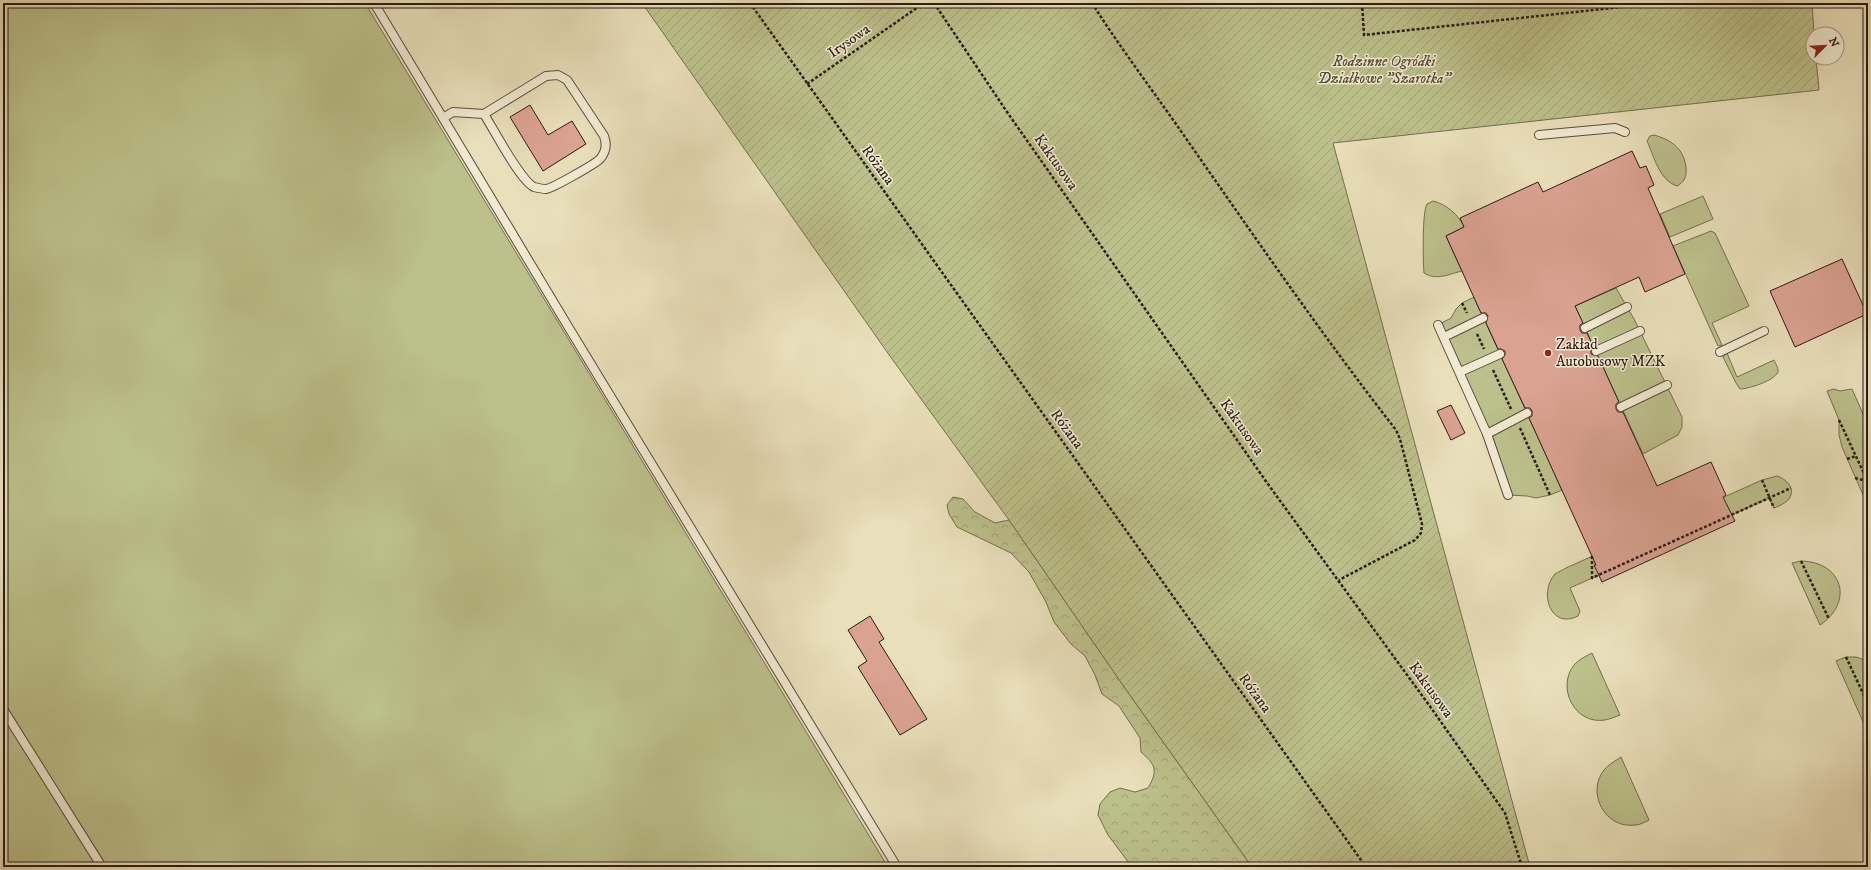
<svg xmlns="http://www.w3.org/2000/svg" width="1871" height="870" font-family="'IM FELL DW Pica',serif">
  <defs>
    <pattern id="forest-crowns" width="20" height="18" patternUnits="userSpaceOnUse"><rect width="20" height="18" fill="#bcc08b"/><path d="M2 6a3 3 0 1 1 6 0M12 15a3 3 0 1 1 6 0" fill="none" stroke="#a2a477"/></pattern>
    <pattern id="garden-furrows" width="10" height="10" patternUnits="userSpaceOnUse"><rect width="10" height="10" fill="#bcc08b"/><path d="M-1 1l2-2M0 10L10 0M9 11l2-2" fill="none" stroke="#a2a477"/></pattern>
  </defs>
  <rect width="100%" height="100%" fill="#e9dfba"/>
  <filter id="stains"><feTurbulence type="fractalNoise" baseFrequency=".005" numOctaves="4"/><feColorMatrix values="0 0 0 0 .2 0 0 0 0 .09 0 0 0 0 .02 0 0 0 .5 -.17"/></filter>
  <radialGradient id="worn" r=".72"><stop offset=".6" stop-color="#630" stop-opacity="0"/><stop offset="1" stop-color="#630" stop-opacity=".3"/></radialGradient>
  <g fill="#bcc08b" stroke="#746e50">
    <polygon points="3,3 365,3 888,867 3,867"/>
    <path d="M1654 135C1671 140 1684 148 1686 168 1687 177 1684 182 1677 186 1659 180 1654 156 1647 141L1650 136Z"/>
    <polygon points="1703,196 1713,219 1670,237 1660,214"/>
    <path d="M1433 201C1446 204 1459 215 1464 227L1446 236 1462 271C1449 274 1436 281 1424 273 1423 262 1422 212 1427 204 1429 203 1431 202 1433 201Z"/>
    <polygon points="1711,231 1715,233 1749,306 1712,323 1722,345 1718,346 1673,246"/>
    <polygon points="1616,288 1634,319 1682,417 1682,427 1678,435 1643,454 1575,306"/>
    <polygon points="1474,297 1562,490 1550,495 1536,498 1527,496 1508,495 1438,325 1451,318 1456,309 1462,303"/>
    <path d="M1727 353 1737 377 1774 360C1775 363 1779 368 1778 372 1774 381 1748 389 1740 389L1736 383 1723 357Z"/>
    <polygon points="1834,389 1840,391 1852,389 1868,425 1868,506 1842,447 1839,435 1839,420 1827,391"/>
    <path d="M1777 476C1787 479 1797 490 1788 500 1784 504 1779 506 1774 508L1769 498 1570 588 1580 611 1578 616C1551 630 1538 593 1555 574 1558 572 1563 570 1566 568L1762 480Z"/>
    <path d="M1801 561C1843 562 1854 602 1820 625L1792 563Z"/>
    <path d="M1592 653 1620 715C1615 717 1610 719 1605 720 1575 725 1556 688 1574 665 1578 660 1586 656 1592 653Z"/>
    <polygon points="1846,657 1856,657 1868,661 1868,722 1864,724 1836,661"/>
    <path d="M1621 757 1649 820C1645 822 1640 825 1635 825 1605 829 1586 793 1604 770 1608 765 1615 761 1621 757Z"/>
  </g>
  <path fill="url(#forest-crowns)" stroke="#746e50" d="M953 497 963 499 975 512 995 523 1009 520 1127 691 1252 867H1139L1129 863 1108 835 1098 815 1100 804 1110 792 1120 788 1135 792 1148 788C1158 771 1156 765 1141 752L1140 738 1119 706 1102 694 1095 675 1085 656 1071 644 1054 622 1046 602 1029 572 1011 553 957 527 949 514 947 505Z"/>
  <polygon fill="url(#garden-furrows)" stroke="#746e50" points="642,3 1812,3 1814,34 1813,58 1816,58 1819,90 1333,143 1530,867 1252,867 1127,691 1009,520 892,359"/>
  <g fill="#daa291" stroke="#2b1c14">
    <polygon points="530,105 548,135 572,121 586,144 543,171 510,117"/>
    <polygon points="1632,151 1640,168 1646,166 1654,185 1648,188 1685,274 1645,292 1639,277 1575,306 1583,323 1580,325 1580,330 1582,333 1587,333 1593,346 1591,350 1591,354 1598,356 1619,402 1616,404 1616,409 1618,412 1623,412 1657,486 1711,462 1726,495 1723,497 1735,521 1602,582 1594,565 1596,565 1529,418 1532,416 1532,411 1530,408 1525,408 1502,359 1505,355 1505,351 1501,349 1498,349 1486,323 1488,316 1486,313 1481,313 1446,236 1464,227 1460,218 1538,182 1543,192"/>
    <polygon points="1842,259 1867,314 1795,347 1770,291"/>
    <polygon points="1451,405 1465,433 1451,440 1437,411"/>
    <polygon points="870,616 884,639 879,642 927,719 900,735 858,667 867,661 848,630"/>
  </g>
  <g fill="none" stroke-linecap="round" stroke-linejoin="round">
    <g stroke="#5a4d3e" stroke-width="10">
      <g id="lane">
        <polyline points="374,3 569,328 897,867"/>
        <path d="M443 118 453 112 484 114 546 76 558 75 567 80 604 136C607 144 606 152 600 159 595 164 553 188 546 189 543 189 538 188 534 187 520 180 494 130 484 114"/>
        <polyline points="1539,135 1615,128 1625,132"/>
        <polyline points="1438,325 1487,434 1508,495"/>
        <polyline points="1585,328 1627,307"/>
        <polyline points="1444,337 1483,318"/>
        <polyline points="1596,351 1640,331"/>
        <polyline points="1720,352 1764,331"/>
        <polyline points="1460,372 1500,354"/>
        <polyline points="1621,407 1667,385"/>
        <polyline points="1487,434 1527,413"/>
        <polyline points="3,709 102,867"/>
      </g>
    </g>
    <g stroke="#2b1c14" stroke-width="2.5" stroke-dasharray="3 2" stroke-linecap="butt">
      <polyline points="750,3 1366,867"/>
      <polyline points="934,3 1007,112 1270,487 1429,705 1505,813 1522,867"/>
      <path d="M1092 3C1121 49 1154 92 1185 137 1254 236 1322 335 1396 430L1400 439 1422 524 1421 533 1415 540 1339 580"/>
      <polyline points="1362,3 1364,35 1658,3"/>
      <polyline points="807,84 924,3"/>
      <polyline points="1462,303 1467,313"/>
      <polyline points="1477,334 1484,349"/>
      <polyline points="1493,370 1511,409"/>
      <polyline points="1839,420 1867,480"/>
      <polyline points="1520,428 1550,495"/>
      <polyline points="1847,459 1856,456"/>
      <polyline points="1855,478 1867,481"/>
      <polyline points="1762,480 1774,508"/>
      <polyline points="1592,556 1592,578 1791,488"/>
      <polyline points="1801,561 1829,619"/>
      <polyline points="1846,657 1868,704"/>
    </g>
    <use href="#lane" stroke="#f1ead2" stroke-width="8"/>
  </g>
  <circle fill="#8f2418" stroke="#f1ead2" stroke-width="1.5" cx="1548" cy="353" r="4"/>
  <g text-anchor="middle" dominant-baseline="central" stroke-width="3" stroke-linejoin="round" paint-order="stroke">
    <g font-size="15" fill="#2b1c14" stroke="#f1ead2">
      <text transform="translate(849 41) rotate(-35)">Irysowa</text>
      <text transform="translate(1056 162) rotate(55)">Kaktusowa</text>
      <text transform="translate(878 165) rotate(54)">Różana</text>
      <text transform="translate(1242 427) rotate(55)">Kaktusowa</text>
      <text transform="translate(1067 429) rotate(54)">Różana</text>
      <text transform="translate(1431 690) rotate(54)">Kaktusowa</text>
      <text transform="translate(1255 693) rotate(54)">Różana</text>
    </g>
    <g font-size="15" font-style="italic" fill="#564d38" stroke="#f1ead2">
      <text x="1384" y="61">Rodzinne Ogródki<tspan x="1384" dy="17">Działkowe "Szarotka"</tspan></text>
    </g>
    <g font-size="15" fill="#2b1c14" stroke="#f1ead2" text-anchor="start">
      <text x="1556" y="344">Zakład<tspan x="1556" dy="17">Autobusowy MZK</tspan></text>
    </g>
  </g>
  <rect width="1871" height="870" fill="none" stroke="#e9dfba" stroke-width="16"/>
  <rect x="4" y="4" width="1863" height="862" fill="none" stroke="#2b1c14" stroke-width="2"/>
  <rect x="8" y="8" width="1855" height="854" fill="none" stroke="#2b1c14"/>
  <g transform="translate(1825 46) rotate(66)"><circle r="19" fill="#f1ead2" stroke="#a29886"/>
  <path d="M0-3L7 15L0 10L-7 15Z" fill="#8f2418"/>
  <text y="-6" font-size="11" font-weight="bold" text-anchor="middle" fill="#2b1c14">N</text>
  </g>
  <rect width="100%" height="100%" filter="url(#stains)"/>
  <rect width="100%" height="100%" fill="url(#worn)"/>
</svg>
